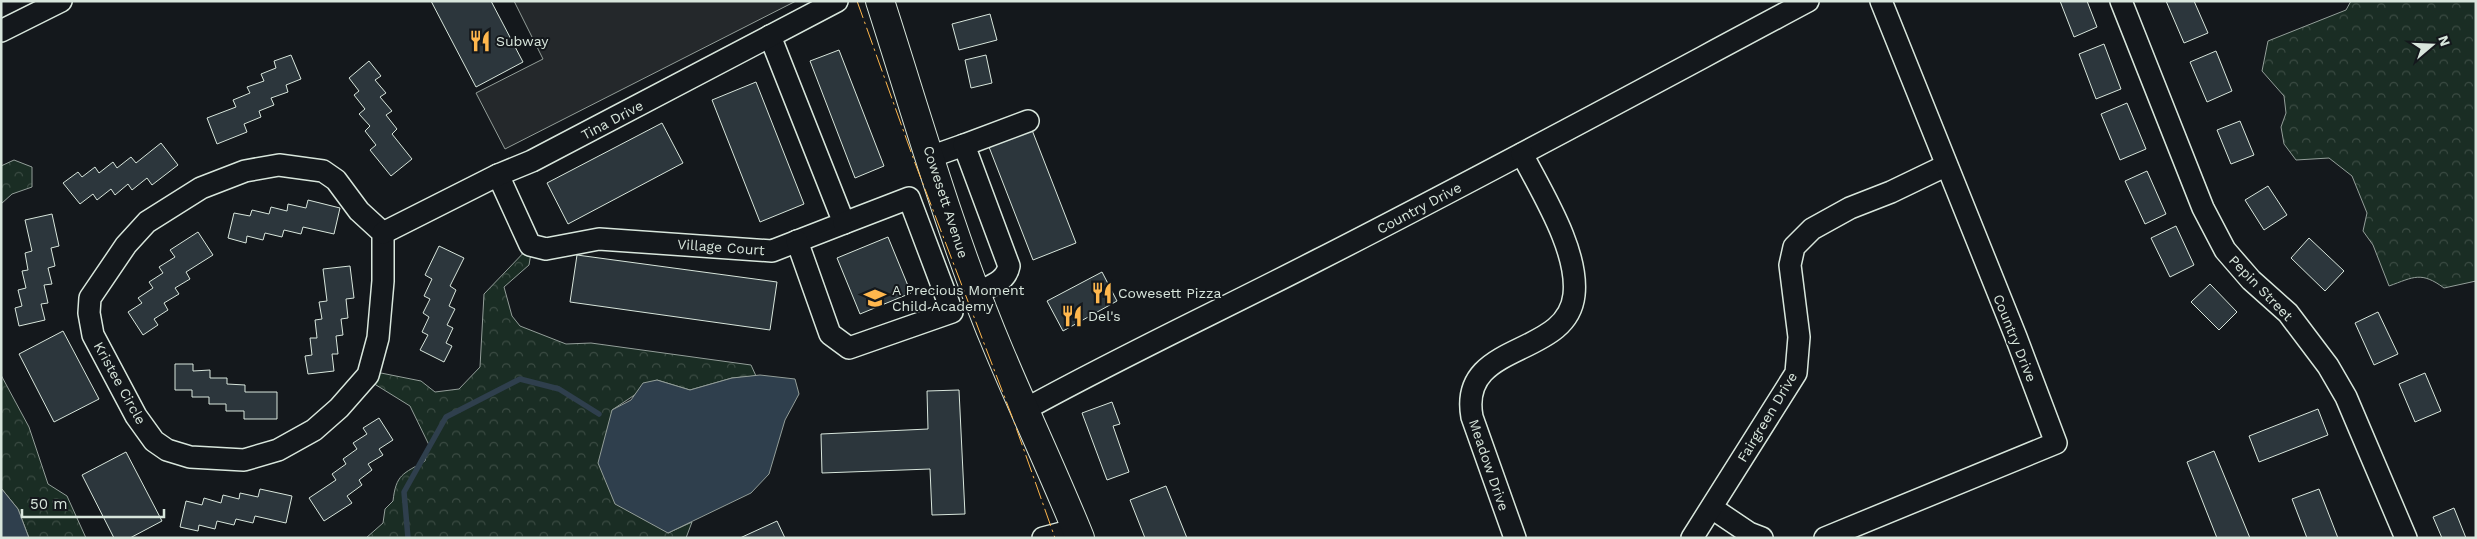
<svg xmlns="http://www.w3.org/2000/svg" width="2477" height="539" font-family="'Work Sans',sans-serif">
  <defs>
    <pattern id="forest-crowns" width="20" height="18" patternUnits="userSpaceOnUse" patternTransform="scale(1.25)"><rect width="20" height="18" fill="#1a2d24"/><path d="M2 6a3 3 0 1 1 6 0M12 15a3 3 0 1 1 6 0" fill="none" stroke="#3b4b43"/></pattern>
  </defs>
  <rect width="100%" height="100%" fill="#14181c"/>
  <g fill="url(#forest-crowns)" stroke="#939e99">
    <path d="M2351 1H2476V281L2444 288C2421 271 2414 277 2389 286L2373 245 2363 231 2367 213 2352 176 2329 158 2296 160 2284 144 2281 127 2286 113 2284 96 2262 71 2268 41 2346 10Z"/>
    <polygon points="14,160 32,167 32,187 12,194 1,204 1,166"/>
    <path d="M530 246 532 247 529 265 504 287 512 316 520 326 566 344 591 343 751 365 756 376 732 378 690 390 657 380 612 410 668 533 692 522 686 538H366L383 523 385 509 393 501C396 474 403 474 425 461L429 445 410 406 368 380 371 371 421 381 435 392 459 389 480 367 484 294Z"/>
    <polygon points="1,375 29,427 48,484 67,496 86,538 29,538 18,509 1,488"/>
  </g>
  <polygon fill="#24282b" stroke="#939e99" points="514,1 796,1 505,149 476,93 543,59"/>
  <g fill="#2f3f4d" stroke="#939e99">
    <polygon points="760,375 795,379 799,394 785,420 769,474 751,493 668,533 615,504 598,463 612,410 631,400 643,383 657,380 690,390 732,378"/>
    <polygon points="1,488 18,509 29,538 1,538"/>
  </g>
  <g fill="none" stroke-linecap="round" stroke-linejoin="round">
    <polyline stroke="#2f3f4d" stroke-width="5.5" points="408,538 404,492 446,417 520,379 559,389 599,414"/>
  </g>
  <g fill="#2c363c" stroke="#d8e6dc">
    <polygon points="431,1 491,1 523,62 476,87"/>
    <polygon points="2060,1 2087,1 2097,27 2074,37"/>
    <polygon points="2166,1 2194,1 2208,33 2184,43"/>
    <polygon points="990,14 997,40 959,50 952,24"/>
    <polygon points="2104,44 2121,89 2096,99 2079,54"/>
    <polygon points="839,50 884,166 855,178 810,61"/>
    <polygon points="2216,51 2232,91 2207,102 2190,62"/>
    <polygon points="291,55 301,79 286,85 288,92 271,98 274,105 259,111 261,117 244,124 247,132 217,144 207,118 236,107 233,100 250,93 247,87 264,81 261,74 276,68 274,61"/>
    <polygon points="986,55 992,83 971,88 965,60"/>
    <polygon points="369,61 381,76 375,80 386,93 380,97 392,111 386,115 397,129 392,134 412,159 391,176 370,150 376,145 365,131 370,126 359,114 365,109 354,95 359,91 349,78"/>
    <polygon points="756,82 804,204 760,222 712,100"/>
    <polygon points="2127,103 2146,149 2120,160 2101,114"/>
    <polygon points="2240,121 2254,155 2231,164 2217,130"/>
    <polygon points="662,123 683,163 568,224 547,183"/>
    <polygon points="1032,130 1076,243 1033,260 989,147"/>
    <polygon points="161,143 178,165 152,185 147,178 132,190 128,184 115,195 111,189 97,200 93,194 80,204 63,183 78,172 82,177 95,167 99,173 113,162 117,168 131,157 136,163"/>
    <polygon points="2147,171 2166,214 2145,224 2125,181"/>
    <polygon points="2268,186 2287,215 2264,230 2245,200"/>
    <polygon points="308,200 340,208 334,234 303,227 301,234 284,230 282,237 265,233 263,240 247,236 246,243 228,238 234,213 250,216 252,210 269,214 271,207 287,211 288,204 306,208"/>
    <polygon points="52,214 59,246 51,248 55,266 48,268 52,284 44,285 48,303 41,304 45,320 19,326 15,308 22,306 18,290 26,288 22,271 28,270 25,253 32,251 25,220"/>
    <polygon points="2176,226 2194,265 2170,277 2151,238"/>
    <polygon points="198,232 213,255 186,272 190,279 175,288 179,294 164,303 168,310 154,319 158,325 143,335 128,312 142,303 138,298 153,288 149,282 163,273 159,267 175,257 170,250"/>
    <polygon points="888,237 911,293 860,314 837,258"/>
    <polygon points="2309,238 2344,271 2325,291 2291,258"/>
    <polygon points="439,246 464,258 450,286 456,290 449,306 455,309 447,325 453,328 446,343 452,346 444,362 420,350 428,335 422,332 429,317 423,313 430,299 424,296 432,279 425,275"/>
    <polygon points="577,255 777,282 770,330 570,302"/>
    <polygon points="350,266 354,298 346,299 348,318 341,319 343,335 336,336 338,354 332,354 334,371 308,374 305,356 312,355 310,338 317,338 315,320 322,319 319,302 327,301 323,269"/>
    <polygon points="1102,272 1117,301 1063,331 1047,301"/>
    <polygon points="2210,284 2237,312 2219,330 2191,302"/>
    <polygon points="2378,312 2398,354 2374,365 2355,323"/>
    <polygon points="63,331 99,399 54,422 19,354"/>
    <polygon points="175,364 193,364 193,371 210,370 210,378 227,378 227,384 245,385 245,392 277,392 277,419 244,419 244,411 226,411 226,404 209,404 209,397 192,397 192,390 175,390"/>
    <polygon points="2425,373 2441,411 2415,422 2399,384"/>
    <polygon points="959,390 965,514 932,515 930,469 822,473 821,434 928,429 927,391"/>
    <polygon points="1112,402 1120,424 1113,426 1129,472 1107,480 1082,413"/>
    <polygon points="2318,409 2328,435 2259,462 2249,436"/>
    <polygon points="379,418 393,440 379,449 383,455 368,464 372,470 359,480 362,485 347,496 352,503 324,521 309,498 336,480 332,474 346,464 343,459 357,449 353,443 367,434 363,428"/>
    <polygon points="2214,451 2250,538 2217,538 2187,462"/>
    <polygon points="126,452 162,521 130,538 114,538 82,475"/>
    <polygon points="1166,486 1187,538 1145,538 1130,500"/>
    <polygon points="260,489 292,496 286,523 255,516 253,523 236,519 234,525 217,521 215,529 199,525 198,531 180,527 186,501 202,505 204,498 221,503 223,495 239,499 240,493 258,497"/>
    <polygon points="2319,489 2338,538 2307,538 2292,499"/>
    <polygon points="2454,508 2466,538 2442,538 2433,517"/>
    <polygon points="777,521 785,538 740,538"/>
  </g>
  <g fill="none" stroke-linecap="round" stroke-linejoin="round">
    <g stroke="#d8e6dc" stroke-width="24">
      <g id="minor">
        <polyline points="2121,1 2203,208 2225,250 2251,280 2288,313 2328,366 2346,397 2406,538"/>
        <polyline points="1,31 61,1"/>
        <polyline points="930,157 964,145"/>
        <polygon points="279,165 323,171 336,180 359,211 383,233 383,281 378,338 368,375 339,408 314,430 278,450 244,460 190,457 167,450 154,441 136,416 93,335 89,313 90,298 126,245 147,222 201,188 245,171"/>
        <polyline points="498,175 530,245 546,249 599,239 772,251 844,223 770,36"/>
        <polyline points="383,233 498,175 532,161 837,1"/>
        <polyline points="797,241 830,334 849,348 952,312 909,198 844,223"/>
        <path d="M977 293C990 286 1006 282 1009 266L964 145 1028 121"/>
        <path d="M1026 409C1122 356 1221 310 1318 260 1483 176 1645 88 1808 1"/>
        <polyline points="1712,508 1749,533 1762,538"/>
        <polyline points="1043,538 1077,529"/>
        <path d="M1515 538 1472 417C1458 340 1567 359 1574 295 1579 251 1542 193 1522 154"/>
        <polyline points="1692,538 1796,373 1799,337 1790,265 1794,247 1812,229 1850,208 1891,192 1945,166"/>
        <polyline points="1825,538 2056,443 2016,337 1881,1"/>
      </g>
    </g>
    <g stroke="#d8e6dc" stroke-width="30">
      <path id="major" d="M880 1C918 119 952 240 1000 353 1026 415 1055 476 1080 538"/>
    </g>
    <use href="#minor" stroke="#14181c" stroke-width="21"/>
    <use href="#major" stroke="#14181c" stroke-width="28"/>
    <polyline stroke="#ffb74d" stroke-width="1" stroke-dasharray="18 4 2.5 4" stroke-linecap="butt" points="857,1 915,163 1013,419 1055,538"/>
  </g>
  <defs>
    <g id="restaurant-bare" transform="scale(1.725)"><path d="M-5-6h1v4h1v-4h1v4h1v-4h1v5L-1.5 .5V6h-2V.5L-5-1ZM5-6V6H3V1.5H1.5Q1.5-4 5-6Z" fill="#ffb74d" stroke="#14181c" stroke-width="2.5" paint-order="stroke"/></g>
    <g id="school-bare" transform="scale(1.725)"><path d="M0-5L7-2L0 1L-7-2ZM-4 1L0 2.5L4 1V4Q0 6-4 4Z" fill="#ffb74d" stroke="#14181c" stroke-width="2.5" paint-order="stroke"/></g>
  </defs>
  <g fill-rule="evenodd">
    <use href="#restaurant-bare" x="480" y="41"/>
    <use href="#restaurant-bare" x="1102" y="293"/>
    <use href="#school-bare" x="875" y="298"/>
    <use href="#restaurant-bare" x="1072" y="316"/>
  </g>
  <g text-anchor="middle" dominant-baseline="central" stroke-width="4" stroke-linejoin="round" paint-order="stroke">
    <g font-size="14" fill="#d8e6dc" stroke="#14181c" text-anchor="start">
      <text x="496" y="41">Subway</text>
      <text x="892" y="290">A Precious Moment<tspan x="892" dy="16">Child Academy</tspan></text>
      <text x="1118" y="293">Cowesett Pizza</text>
      <text x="1088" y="316">Del's</text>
    </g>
    <g font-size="14" fill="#d8e6dc" stroke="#14181c">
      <text transform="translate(612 120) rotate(-28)">Tina Drive</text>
      <text transform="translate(946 202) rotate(72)">Cowesett Avenue</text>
      <text transform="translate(1419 208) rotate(-28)">Country Drive</text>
      <text transform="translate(721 247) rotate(4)">Village Court</text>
      <text transform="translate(2261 288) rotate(46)">Pepin Street</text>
      <text transform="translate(2015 338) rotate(68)">Country Drive</text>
      <text transform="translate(120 383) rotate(61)">Kristee Circle</text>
      <text transform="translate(1767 417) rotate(-59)">Fairgreen Drive</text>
      <text transform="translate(1489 465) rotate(71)">Meadow Drive</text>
    </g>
  </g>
  <rect width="2477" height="539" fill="none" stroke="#d8e6dc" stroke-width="5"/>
  <g transform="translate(2432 45) rotate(71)" stroke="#14181c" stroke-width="4" paint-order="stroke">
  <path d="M0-4L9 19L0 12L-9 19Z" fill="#d8e6dc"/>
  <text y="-8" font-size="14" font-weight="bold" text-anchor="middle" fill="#d8e6dc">N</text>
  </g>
  <path d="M22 509v8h142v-8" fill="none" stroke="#d8e6dc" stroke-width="2.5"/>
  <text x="30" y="509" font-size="15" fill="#d8e6dc" stroke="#14181c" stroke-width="4" paint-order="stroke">50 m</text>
</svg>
